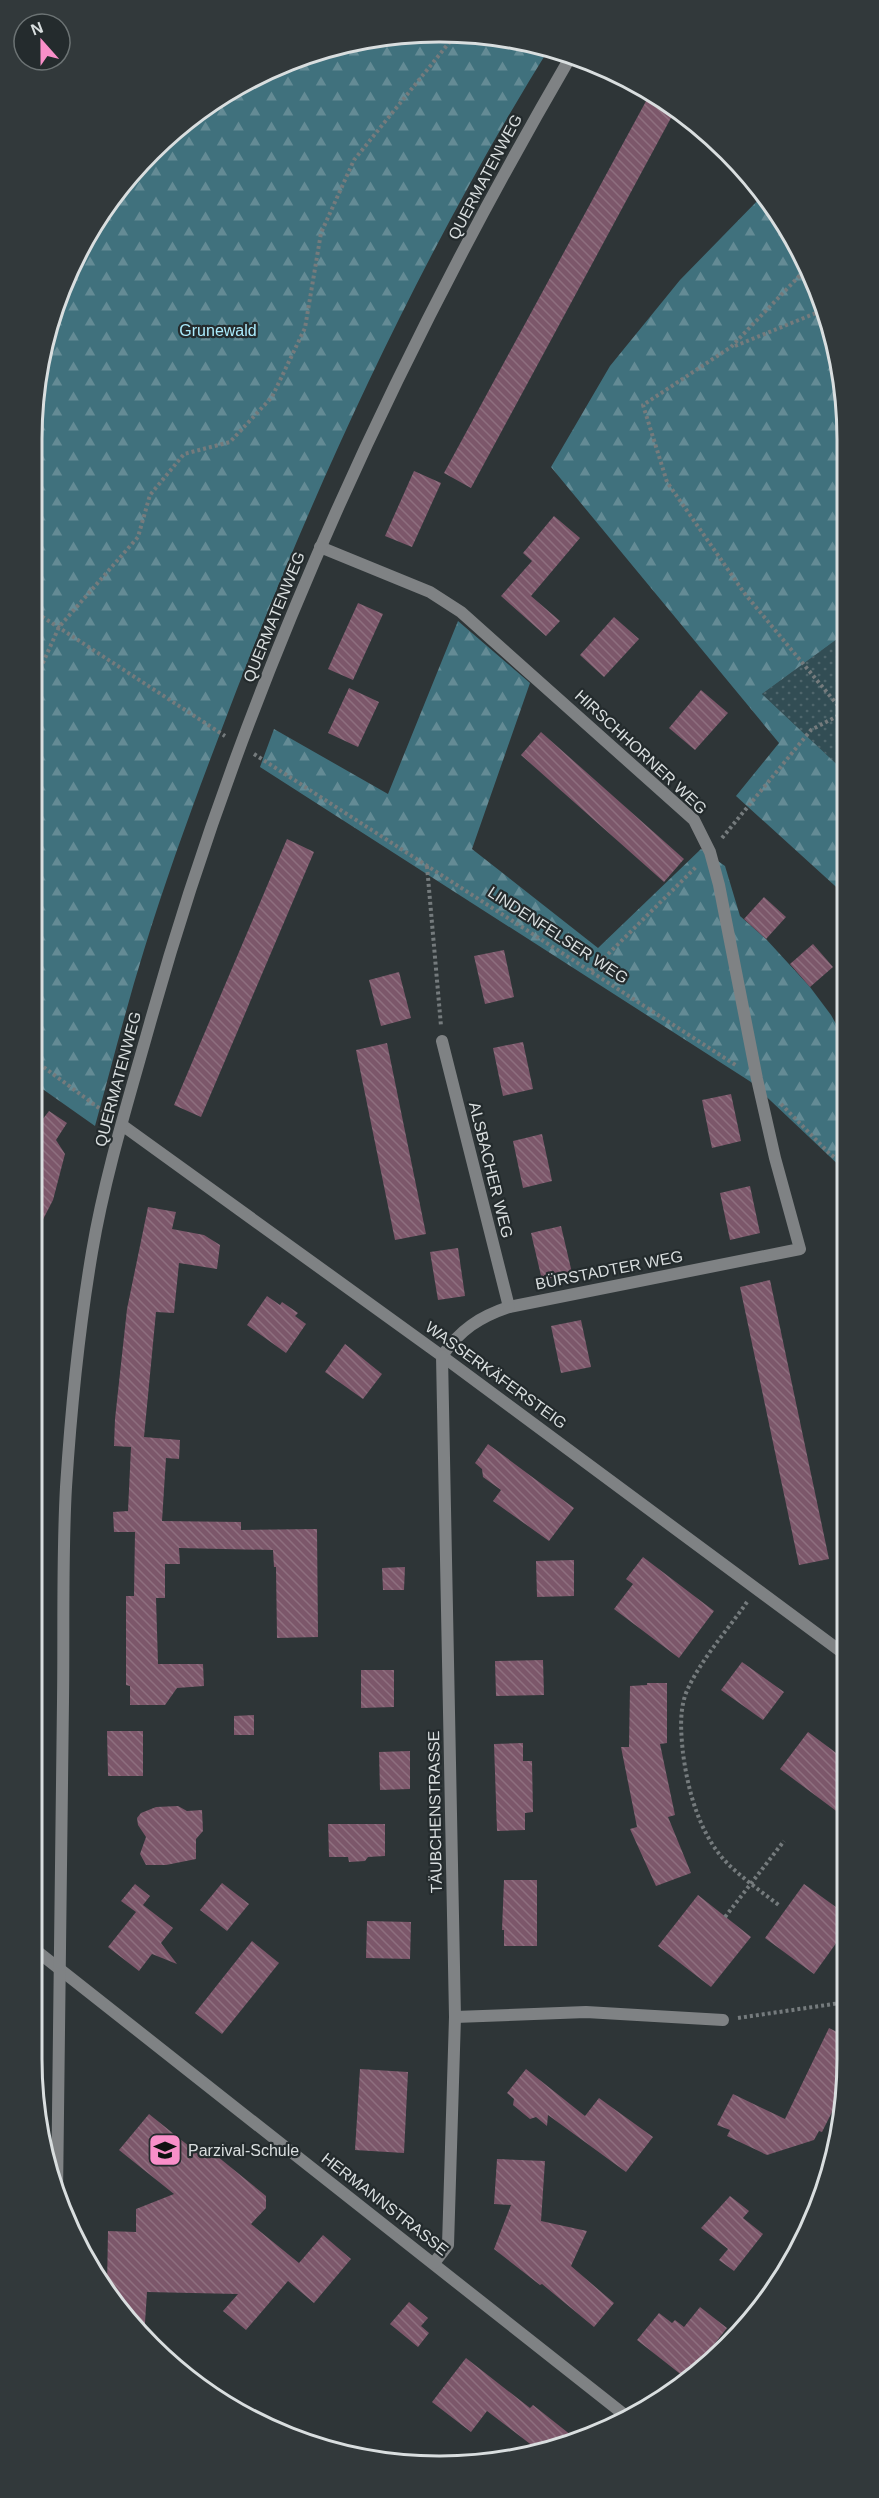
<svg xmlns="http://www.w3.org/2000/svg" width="879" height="2498" font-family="Helvetica,sans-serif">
  <defs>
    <pattern id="grass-dots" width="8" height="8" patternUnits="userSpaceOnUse" patternTransform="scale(1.5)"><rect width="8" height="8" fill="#324d54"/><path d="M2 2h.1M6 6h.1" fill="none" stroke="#4f666c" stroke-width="1.8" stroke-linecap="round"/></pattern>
    <pattern id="forest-firs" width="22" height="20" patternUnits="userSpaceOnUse" patternTransform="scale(1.5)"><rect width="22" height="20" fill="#40717d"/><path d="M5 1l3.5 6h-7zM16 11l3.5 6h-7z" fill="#648b95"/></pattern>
    <pattern id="building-back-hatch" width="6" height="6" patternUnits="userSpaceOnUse" patternTransform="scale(1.5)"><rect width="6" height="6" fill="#7c576a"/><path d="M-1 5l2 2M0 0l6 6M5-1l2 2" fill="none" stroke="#8e6f7f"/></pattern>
  </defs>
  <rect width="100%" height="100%" fill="#2e3537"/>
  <polygon fill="url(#grass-dots)" points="844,634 845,772 762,694"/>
  <g fill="url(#forest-firs)">
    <path d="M466 32 550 47C424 250 323 467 237 689 204 775 171 862 144 950 126 1008 111 1068 95 1126L34 1083 32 440 45 334 73 259 116 191 170 133 235 86 308 53 386 35Z"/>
    <polygon points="763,195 806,259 844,386 844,634 762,694 845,772 845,895 736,796 779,743 551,467 610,366 680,280"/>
    <polygon points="458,621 530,683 472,849 598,948 701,849 725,866 740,916 766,939 810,987 831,1015 845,1040 846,1172 751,1082 260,767 274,729 388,794"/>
  </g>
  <g fill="url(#building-back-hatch)">
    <polygon points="651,92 672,110 672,116 471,488 444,473"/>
    <polygon points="414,471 441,483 412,547 385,536"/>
    <polygon points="554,516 580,538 531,596 560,621 546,636 501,596 532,561 523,553"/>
    <polygon points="358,603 383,614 353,680 328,669"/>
    <polygon points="614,617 639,639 604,677 580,655"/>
    <polygon points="349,688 379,702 358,747 328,733"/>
    <polygon points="701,690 728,713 695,750 669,728"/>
    <polygon points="541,732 684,859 664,882 521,755"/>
    <polygon points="287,839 314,852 201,1117 174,1105"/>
    <polygon points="764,897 786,917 766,939 744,919"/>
    <polygon points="813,944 833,967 810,987 790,964"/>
    <polygon points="504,950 514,997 485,1004 474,956"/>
    <polygon points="399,972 411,1018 381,1026 369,980"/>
    <polygon points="523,1042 533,1089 503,1096 493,1048"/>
    <polygon points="387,1043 426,1234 395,1240 356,1050"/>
    <polygon points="731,1094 741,1141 712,1148 702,1100"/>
    <polygon points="49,1111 67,1123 56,1140 65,1154 53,1200 35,1235 35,1151 38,1114 42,1120"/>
    <polygon points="542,1134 552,1181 523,1188 513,1141"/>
    <polygon points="750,1186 760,1233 730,1240 720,1193"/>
    <polygon points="148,1207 176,1212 172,1229 204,1235 220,1245 217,1269 179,1263 174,1313 156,1312 144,1437 180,1440 179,1459 166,1458 162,1521 241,1522 241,1530 317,1529 318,1637 277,1638 276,1567 274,1567 273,1550 179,1548 180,1564 165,1564 165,1598 156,1598 158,1664 203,1664 204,1686 177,1688 165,1705 130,1705 130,1686 126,1685 126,1596 134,1596 135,1532 114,1532 113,1512 128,1511 131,1447 114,1446 115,1419 127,1309"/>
    <polygon points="561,1226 572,1273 542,1280 531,1233"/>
    <polygon points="458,1248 465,1296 438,1300 430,1252"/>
    <polygon points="770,1280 829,1559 799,1565 740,1287"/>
    <polygon points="267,1296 280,1305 282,1302 298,1313 295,1316 306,1324 286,1353 247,1325"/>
    <polygon points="581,1320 591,1367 561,1373 551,1326"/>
    <polygon points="345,1344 382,1374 363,1399 325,1372"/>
    <polygon points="488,1444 574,1508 549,1541 493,1501 501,1490 483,1477 482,1469 475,1463"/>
    <polygon points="643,1557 714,1611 679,1658 614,1609 633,1584 626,1579"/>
    <polygon points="574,1560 574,1596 537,1597 536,1561"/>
    <polygon points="405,1567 404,1590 383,1590 382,1568"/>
    <polygon points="543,1660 544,1695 496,1696 495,1661"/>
    <polygon points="742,1662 784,1692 763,1720 721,1690"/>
    <polygon points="361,1670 394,1670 394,1707 361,1708"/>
    <polygon points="647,1683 667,1683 667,1743 660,1744 675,1815 668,1817 691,1873 656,1886 630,1829 637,1827 621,1747 629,1747 630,1686 647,1685"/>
    <polygon points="254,1715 254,1735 234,1735 234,1716"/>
    <polygon points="107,1731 143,1731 143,1776 108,1776"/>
    <polygon points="808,1732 847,1761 847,1819 780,1769"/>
    <polygon points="523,1743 523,1761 532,1761 533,1812 525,1813 525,1830 497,1831 494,1744"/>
    <polygon points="410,1751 410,1789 380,1790 379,1752"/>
    <polygon points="178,1806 187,1811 202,1810 203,1831 196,1839 196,1859 166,1865 146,1865 140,1854 146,1837 138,1825 137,1818 141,1813 156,1807"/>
    <polygon points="328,1824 385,1824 385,1856 368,1857 365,1861 349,1862 348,1857 329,1857"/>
    <polygon points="504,1880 537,1880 537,1946 504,1946 504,1930 502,1930"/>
    <polygon points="222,1883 249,1904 227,1931 200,1910"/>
    <polygon points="135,1884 150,1896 143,1905 173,1928 161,1943 177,1964 152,1954 139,1971 108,1947 136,1912 121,1901"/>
    <polygon points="804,1884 847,1915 847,1928 814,1974 765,1938"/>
    <polygon points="698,1895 751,1937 711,1987 658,1946"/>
    <polygon points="367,1921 411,1922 410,1959 366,1958"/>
    <polygon points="252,1941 279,1963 222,2034 195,2013"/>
    <polygon points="829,2028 847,2037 843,2090 822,2132 819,2131 814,2140 767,2155 727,2136 730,2130 717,2125 733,2094 785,2119"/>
    <polygon points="360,2069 408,2072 404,2153 355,2150"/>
    <polygon points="526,2069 585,2116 599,2098 653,2137 626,2172 548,2115 547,2126 536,2117 530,2119 513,2105 514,2099 507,2093"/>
    <polygon points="149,2114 200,2155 212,2152 266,2196 266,2208 251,2224 299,2263 323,2235 351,2259 314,2303 288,2281 246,2330 223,2311 238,2294 147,2292 144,2338 133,2328 107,2286 108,2231 136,2232 136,2209 174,2194 119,2150"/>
    <polygon points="497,2159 545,2161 541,2221 587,2231 571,2266 614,2303 594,2327 542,2284 540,2285 494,2249 511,2205 494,2204"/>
    <polygon points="730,2196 749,2211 743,2218 763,2234 734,2271 719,2260 728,2249 701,2228"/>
    <polygon points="409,2302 428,2318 421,2326 429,2333 418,2347 390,2324"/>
    <polygon points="700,2307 727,2328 712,2347 720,2354 688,2380 637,2340 659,2313 672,2323 675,2320 684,2327"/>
    <polygon points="466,2358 530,2408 533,2405 576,2439 542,2453 487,2411 471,2432 432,2402"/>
  </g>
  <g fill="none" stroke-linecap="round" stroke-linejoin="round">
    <g stroke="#757b7d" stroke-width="4" stroke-dasharray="3 3" stroke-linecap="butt">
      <polyline points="808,267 731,347 643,405 667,482 745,594 845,714"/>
      <polyline points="735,346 821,311"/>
      <polyline points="32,610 225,736"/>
      <polyline points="33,685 59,627 138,537 150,495 184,454 230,442 272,397 305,328 321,233 354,160 457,33"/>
      <polyline points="254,754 737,1066"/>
      <polyline points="722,838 811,730 845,712"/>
      <polyline points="427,866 441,1026"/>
      <polyline points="591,971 697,866"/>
      <polyline points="34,1060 107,1114"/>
      <polyline points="781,1104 830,1154 846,1165"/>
      <polyline points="36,1473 40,1476"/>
      <path d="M747 1602C727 1631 700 1660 686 1693 679 1712 681 1734 683 1753 688 1792 700 1837 730 1866 745 1880 763 1893 780 1906"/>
      <polyline points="725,1917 784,1841"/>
      <polyline points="738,2018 847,2002"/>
    </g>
    <g stroke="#7f8284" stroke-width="12">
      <path d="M320 547 430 592 461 612 694 820 710 852 719 885 757 1079 775 1158 800 1249 509 1307C479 1317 460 1330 442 1356"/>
      <polyline points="442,1041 509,1307"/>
      <polyline points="455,2017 586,2012 723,2020"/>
    </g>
    <g stroke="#7f8284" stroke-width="12">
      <polyline points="122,1125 442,1356 847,1656"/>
      <polyline points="38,1952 626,2416"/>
      <path d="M57 2196C58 2031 60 1866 63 1701 64 1630 62 1558 66 1487 71 1409 79 1329 92 1252 105 1175 129 1098 150 1023 245 683 394 360 571 56"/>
      <polyline points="434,2263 448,2245 455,2017 442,1356"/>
    </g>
  </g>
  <defs>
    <g id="school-square" transform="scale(1.725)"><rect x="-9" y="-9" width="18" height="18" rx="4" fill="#f98fc9" stroke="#242b2d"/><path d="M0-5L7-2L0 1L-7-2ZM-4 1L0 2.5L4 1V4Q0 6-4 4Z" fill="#111"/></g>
  </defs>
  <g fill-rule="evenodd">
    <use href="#school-square" x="165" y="2150"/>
  </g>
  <g text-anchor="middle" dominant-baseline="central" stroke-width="4.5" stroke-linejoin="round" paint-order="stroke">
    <g font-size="16" fill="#d9dedf" stroke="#242b2d">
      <text transform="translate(485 177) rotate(-62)">QUERMATENWEG</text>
      <text transform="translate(274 617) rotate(-68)">QUERMATENWEG</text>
      <text transform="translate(641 752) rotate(43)">HIRSCHHORNER WEG</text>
      <text transform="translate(558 935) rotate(33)">LINDENFELSER WEG</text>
      <text transform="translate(118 1079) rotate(-75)">QUERMATENWEG</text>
      <text transform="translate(491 1170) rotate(76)">ALSBACHER WEG</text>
      <text transform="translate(609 1270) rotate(-11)">BÜRSTADTER WEG</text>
      <text transform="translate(496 1375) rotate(36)">WASSERKÄFERSTEIG</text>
      <text transform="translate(435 1812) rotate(-91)">TÄUBCHENSTRASSE</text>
      <text transform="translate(385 2204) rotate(38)">HERMANNSTRASSE</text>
    </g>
    <g font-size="16" fill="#abebfc" stroke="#242b2d">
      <text x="218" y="330">Grunewald</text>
    </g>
    <g font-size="16" fill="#d9dedf" stroke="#242b2d" text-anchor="start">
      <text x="188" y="2150">Parzival-Schule</text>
    </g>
  </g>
  <path d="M0 0H879V2498H0ZM439 42H440A397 397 0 0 1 837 439V2059A397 397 0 0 1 440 2456H439A397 397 0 0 1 42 2059V439A397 397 0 0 1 439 42Z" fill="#32393b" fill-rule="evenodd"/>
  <path fill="none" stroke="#d9dedf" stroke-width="3" d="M439 42H440A397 397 0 0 1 837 439V2059A397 397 0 0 1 440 2456H439A397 397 0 0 1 42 2059V439A397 397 0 0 1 439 42Z"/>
  <g transform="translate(42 42) rotate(339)"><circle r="28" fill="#242b2d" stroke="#6c7374" stroke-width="1.5"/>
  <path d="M0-4.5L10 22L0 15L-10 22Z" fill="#f98fc9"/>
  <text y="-9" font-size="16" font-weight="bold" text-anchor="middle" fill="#d9dedf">N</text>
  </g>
</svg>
